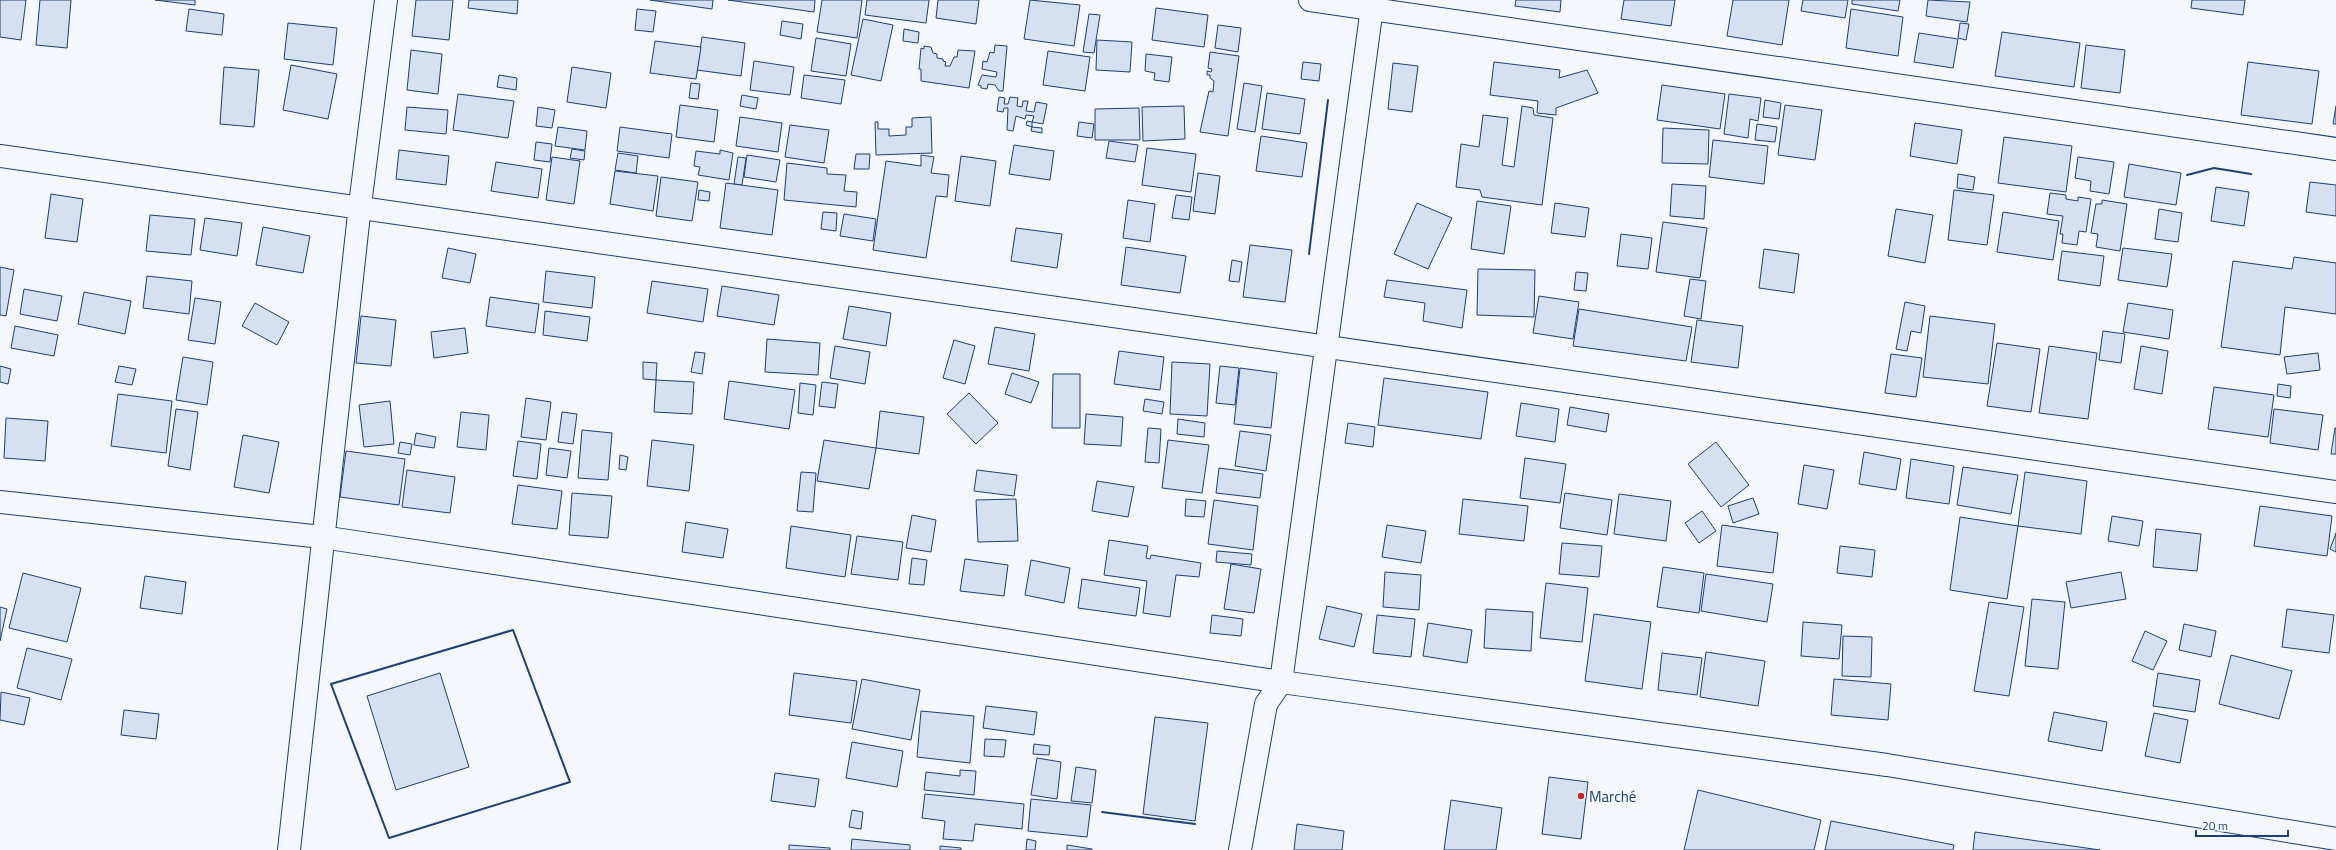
<svg xmlns="http://www.w3.org/2000/svg" width="2336" height="850" font-family="'Titillium Web',sans-serif">
  <rect width="100%" height="100%" fill="#f4f7fb"/>
  <g fill="#d5e0f0" stroke="#1d3f73">
    <polygon points="0,0 26,0 21,40 0,37"/>
    <polygon points="40,0 71,0 67,48 36,45"/>
    <polygon points="155,0 195,0 195,5"/>
    <polygon points="416,0 453,0 449,40 412,36"/>
    <polygon points="469,0 518,0 517,14 468,8"/>
    <polygon points="650,0 713,0 712,9"/>
    <polygon points="728,0 815,0 814,12"/>
    <polygon points="822,0 862,0 857,38 817,32"/>
    <polygon points="867,0 929,0 926,23 865,15"/>
    <polygon points="938,0 979,0 976,24 936,18"/>
    <polygon points="1030,0 1080,5 1074,46 1024,39"/>
    <polygon points="1516,0 1561,0 1560,12 1515,6"/>
    <polygon points="1624,0 1675,0 1671,26 1621,19"/>
    <polygon points="1733,0 1789,0 1782,45 1727,36"/>
    <polygon points="1803,0 1848,0 1845,18 1801,11"/>
    <polygon points="1852,0 1900,0 1898,11 1852,4"/>
    <polygon points="1928,0 1970,2 1967,22 1926,16"/>
    <polygon points="2192,0 2245,0 2243,15 2191,8"/>
    <polygon points="1156,8 1208,15 1204,47 1152,40"/>
    <polygon points="189,9 224,14 222,35 186,31"/>
    <polygon points="637,9 656,11 653,32 635,30"/>
    <polygon points="1851,9 1903,17 1898,56 1846,48"/>
    <polygon points="1089,14 1100,15 1094,53 1083,52"/>
    <polygon points="863,19 893,25 881,81 851,75"/>
    <polygon points="782,21 803,24 801,39 780,35"/>
    <polygon points="288,23 337,28 333,65 284,59"/>
    <polygon points="1960,23 1969,24 1966,40 1958,38"/>
    <polygon points="1218,25 1241,28 1238,52 1215,48"/>
    <polygon points="904,29 919,32 918,43 903,41"/>
    <polygon points="2002,32 2080,43 2074,87 1995,76"/>
    <polygon points="1919,33 1958,39 1953,68 1914,62"/>
    <polygon points="702,37 745,43 741,76 697,70"/>
    <polygon points="816,38 851,44 846,76 811,71"/>
    <polygon points="1097,40 1132,42 1130,72 1096,70"/>
    <polygon points="655,41 701,47 696,79 650,73"/>
    <polygon points="995,45 1007,46 1003,91 999,91 995,85 988,84 987,89 981,88 981,86 978,85 982,75 996,77 997,72 982,69 983,61 987,62 990,52 994,53"/>
    <polygon points="2086,45 2125,50 2120,93 2081,88"/>
    <polygon points="924,46 931,47 933,53 937,54 937,58 943,59 943,61 946,62 945,66 950,66 954,57 957,57 958,50 975,51 969,88 921,81 921,69 919,69 921,48 924,49"/>
    <polygon points="411,50 442,54 438,94 407,90"/>
    <polygon points="1048,51 1090,57 1085,91 1043,85"/>
    <polygon points="1210,52 1239,56 1228,136 1200,132 1209,91 1213,92 1214,81 1210,78 1210,75 1207,75 1207,71 1211,72 1212,69 1208,68"/>
    <polygon points="1146,54 1172,57 1169,82 1154,80 1155,73 1145,71"/>
    <polygon points="754,61 794,67 790,95 750,90"/>
    <polygon points="1303,62 1321,64 1319,81 1301,79"/>
    <polygon points="1494,62 1560,70 1559,78 1587,70 1598,93 1556,108 1556,115 1537,113 1538,101 1490,95"/>
    <polygon points="2248,62 2319,71 2312,124 2241,115"/>
    <polygon points="1393,63 1418,66 1412,112 1388,109"/>
    <polygon points="291,65 337,74 328,119 283,110"/>
    <polygon points="224,67 259,70 254,127 220,124"/>
    <polygon points="572,67 611,73 606,108 567,102"/>
    <polygon points="499,75 517,78 516,90 497,87"/>
    <polygon points="804,75 845,80 841,104 801,98"/>
    <polygon points="691,83 700,84 698,99 689,98"/>
    <polygon points="1244,83 1262,86 1255,132 1237,129"/>
    <polygon points="1662,85 1725,94 1720,129 1657,120"/>
    <polygon points="1267,93 1305,99 1300,134 1262,129"/>
    <polygon points="458,94 514,101 508,138 453,130"/>
    <polygon points="1729,94 1761,98 1758,121 1750,119 1748,138 1724,134"/>
    <polygon points="742,95 758,98 756,109 740,106"/>
    <polygon points="999,97 1005,98 1004,104 1008,104 1010,97 1018,98 1017,106 1022,107 1023,101 1028,101 1026,111 1034,112 1036,102 1047,104 1043,124 1032,122 1034,116 1026,115 1025,119 1016,116 1013,131 1007,130 1008,108 1004,108 1003,112 997,111"/>
    <polygon points="1765,100 1781,103 1779,119 1763,117"/>
    <polygon points="680,105 718,110 714,142 676,137"/>
    <polygon points="1785,105 1822,110 1815,160 1778,155"/>
    <polygon points="1184,106 1185,139 1143,141 1142,107"/>
    <polygon points="1522,106 1533,108 1534,115 1553,118 1542,205 1482,197 1480,190 1456,187 1461,144 1479,147 1483,115 1508,118 1502,165 1514,167"/>
    <polygon points="2336,106 2336,124 2333,124"/>
    <polygon points="407,107 448,110 446,134 405,130"/>
    <polygon points="538,107 555,110 552,128 536,126"/>
    <polygon points="1139,108 1140,140 1095,140 1095,109"/>
    <polygon points="740,117 782,123 778,152 736,146"/>
    <polygon points="931,117 932,153 876,155 875,122 878,122 878,129 889,129 889,136 906,135 906,127 912,127 912,118"/>
    <polygon points="1027,121 1032,122 1032,127 1026,125"/>
    <polygon points="1079,122 1094,124 1092,138 1077,136"/>
    <polygon points="1915,123 1962,130 1957,164 1910,156"/>
    <polygon points="1757,124 1777,127 1775,142 1755,140"/>
    <polygon points="790,125 829,130 824,163 785,157"/>
    <polygon points="558,127 587,131 585,150 555,146"/>
    <polygon points="620,127 672,134 669,158 617,151"/>
    <polygon points="1032,127 1042,128 1042,133 1031,131"/>
    <polygon points="1663,128 1709,130 1708,164 1662,163"/>
    <polygon points="1261,136 1307,143 1302,177 1256,171"/>
    <polygon points="2004,137 2072,146 2066,192 1998,183"/>
    <polygon points="1713,140 1768,146 1764,184 1709,177"/>
    <polygon points="1109,141 1138,145 1135,162 1106,158"/>
    <polygon points="536,142 552,144 550,162 534,160"/>
    <polygon points="1014,145 1054,151 1050,180 1009,174"/>
    <polygon points="1147,148 1196,154 1191,192 1142,185"/>
    <polygon points="572,149 585,151 584,160 570,158"/>
    <polygon points="399,150 449,156 446,185 396,179"/>
    <polygon points="720,150 733,153 729,180 698,175 700,167 694,166 696,151 720,154"/>
    <polygon points="618,153 638,156 636,173 615,170"/>
    <polygon points="856,154 870,154 869,169 854,169"/>
    <polygon points="747,155 780,160 776,182 744,177"/>
    <polygon points="921,155 934,157 931,173 949,175 947,197 936,196 926,258 873,250 886,161 921,166"/>
    <polygon points="961,156 996,161 990,206 955,201"/>
    <polygon points="552,157 580,161 574,204 546,200"/>
    <polygon points="738,157 746,158 742,185 734,184"/>
    <polygon points="2078,157 2114,162 2109,194 2090,191 2091,181 2075,178"/>
    <polygon points="496,162 542,169 538,198 491,191"/>
    <polygon points="787,163 827,168 827,174 846,175 844,191 857,192 856,207 784,200"/>
    <polygon points="2129,164 2181,173 2176,205 2124,197"/>
    <polygon points="615,171 658,176 653,211 610,204"/>
    <polygon points="1198,173 1220,176 1215,214 1193,211"/>
    <polygon points="1958,174 1975,177 1973,190 1957,188"/>
    <polygon points="661,177 698,182 692,221 656,216"/>
    <polygon points="2310,182 2336,185 2336,216 2306,212"/>
    <polygon points="726,183 778,190 772,235 720,228"/>
    <polygon points="1672,184 1706,186 1704,219 1670,216"/>
    <polygon points="2216,187 2249,192 2244,226 2211,221"/>
    <polygon points="699,190 710,192 709,201 698,200"/>
    <polygon points="1954,190 1994,195 1987,245 1948,240"/>
    <polygon points="2050,193 2066,195 2066,199 2078,201 2078,197 2091,199 2086,232 2079,231 2077,245 2062,243 2063,234 2060,234 2063,216 2047,214"/>
    <polygon points="51,194 83,199 77,242 45,238"/>
    <polygon points="1176,195 1192,197 1189,220 1172,218"/>
    <polygon points="1128,200 1155,204 1150,242 1123,238"/>
    <polygon points="2102,200 2127,204 2120,251 2096,247 2098,234 2091,233 2096,204 2102,204"/>
    <polygon points="1477,201 1511,206 1504,254 1471,249"/>
    <polygon points="1417,203 1452,218 1428,269 1394,254"/>
    <polygon points="1555,203 1589,208 1585,237 1551,233"/>
    <polygon points="1896,209 1933,215 1925,263 1888,256"/>
    <polygon points="2159,209 2182,213 2178,242 2155,239"/>
    <polygon points="823,212 837,213 836,231 821,229"/>
    <polygon points="2003,212 2059,221 2053,260 1997,252"/>
    <polygon points="844,214 876,219 873,241 840,236"/>
    <polygon points="150,215 195,219 191,255 146,251"/>
    <polygon points="205,218 242,223 237,256 200,250"/>
    <polygon points="1663,222 1707,228 1700,278 1656,272"/>
    <polygon points="263,227 310,236 303,273 256,265"/>
    <polygon points="1016,228 1062,234 1057,268 1011,261"/>
    <polygon points="1621,234 1652,238 1648,269 1617,266"/>
    <polygon points="1250,245 1292,250 1285,302 1243,297"/>
    <polygon points="1126,247 1186,256 1180,293 1121,285"/>
    <polygon points="448,248 476,254 470,283 442,278"/>
    <polygon points="2123,248 2172,254 2167,287 2118,280"/>
    <polygon points="1764,249 1799,254 1794,293 1759,288"/>
    <polygon points="2062,251 2104,256 2100,286 2058,280"/>
    <polygon points="2294,257 2336,263 2336,314 2285,307 2280,355 2221,347 2233,261 2292,269"/>
    <polygon points="1232,260 1242,262 1239,282 1229,281"/>
    <polygon points="0,267 14,270 6,316 0,315"/>
    <polygon points="1478,269 1535,270 1534,317 1477,315"/>
    <polygon points="546,271 595,277 592,308 543,302"/>
    <polygon points="1576,272 1588,273 1586,291 1574,290"/>
    <polygon points="147,276 192,281 189,314 143,308"/>
    <polygon points="1690,279 1706,281 1701,319 1684,316"/>
    <polygon points="1387,280 1467,290 1462,328 1423,321 1425,303 1384,297"/>
    <polygon points="652,281 708,289 703,322 647,313"/>
    <polygon points="722,286 779,295 774,325 717,316"/>
    <polygon points="24,289 62,296 57,321 20,314"/>
    <polygon points="84,292 131,301 125,334 78,324"/>
    <polygon points="1539,296 1579,302 1573,339 1533,333"/>
    <polygon points="490,297 539,304 535,333 486,326"/>
    <polygon points="195,298 221,302 215,344 188,340"/>
    <polygon points="1905,302 1925,306 1921,333 1911,331 1907,351 1896,349"/>
    <polygon points="255,303 289,322 277,345 242,326"/>
    <polygon points="2128,303 2173,310 2169,339 2123,332"/>
    <polygon points="849,306 891,313 886,346 843,339"/>
    <polygon points="1579,309 1692,327 1686,361 1573,346"/>
    <polygon points="545,311 590,317 587,341 543,335"/>
    <polygon points="361,316 396,320 391,366 356,363"/>
    <polygon points="1930,316 1995,324 1988,384 1923,377"/>
    <polygon points="1697,320 1743,326 1738,368 1691,362"/>
    <polygon points="15,326 58,335 54,356 11,348"/>
    <polygon points="995,327 1035,334 1029,371 988,364"/>
    <polygon points="465,328 468,353 434,358 431,332"/>
    <polygon points="2103,331 2125,334 2121,363 2099,360"/>
    <polygon points="767,339 820,343 818,375 765,372"/>
    <polygon points="954,340 975,346 965,384 943,378"/>
    <polygon points="1997,343 2040,349 2031,412 1987,406"/>
    <polygon points="835,346 870,352 865,384 830,378"/>
    <polygon points="2049,346 2097,353 2088,419 2039,413"/>
    <polygon points="2141,346 2168,351 2162,394 2134,389"/>
    <polygon points="1119,351 1164,357 1160,390 1114,384"/>
    <polygon points="695,352 705,353 702,374 691,372"/>
    <polygon points="2318,353 2320,370 2287,374 2284,357"/>
    <polygon points="1891,354 1922,358 1916,397 1885,393"/>
    <polygon points="183,357 213,362 207,405 176,400"/>
    <polygon points="643,362 657,363 656,380 643,379"/>
    <polygon points="1172,362 1210,364 1207,416 1170,414"/>
    <polygon points="0,366 11,369 8,384 0,382"/>
    <polygon points="119,366 136,369 132,385 115,382"/>
    <polygon points="1220,366 1239,368 1235,405 1216,403"/>
    <polygon points="1240,368 1277,373 1271,428 1234,424"/>
    <polygon points="1012,373 1039,382 1031,403 1005,394"/>
    <polygon points="1053,374 1080,374 1080,428 1052,428"/>
    <polygon points="1384,378 1488,392 1481,439 1378,425"/>
    <polygon points="656,380 694,382 692,414 654,412"/>
    <polygon points="729,381 795,390 789,429 724,419"/>
    <polygon points="822,382 838,384 835,408 819,406"/>
    <polygon points="800,383 816,385 813,415 798,413"/>
    <polygon points="2278,384 2291,386 2290,398 2277,396"/>
    <polygon points="2214,387 2274,395 2268,437 2208,429"/>
    <polygon points="969,393 998,423 976,444 947,414"/>
    <polygon points="118,394 172,401 166,453 111,446"/>
    <polygon points="526,398 551,402 546,440 521,437"/>
    <polygon points="1145,399 1164,402 1162,414 1143,411"/>
    <polygon points="390,401 394,444 364,447 359,405"/>
    <polygon points="1521,403 1559,409 1555,442 1516,436"/>
    <polygon points="1570,407 1609,414 1606,432 1567,425"/>
    <polygon points="176,409 198,412 190,470 168,466"/>
    <polygon points="2274,409 2323,415 2318,450 2270,443"/>
    <polygon points="880,411 924,417 919,454 876,448"/>
    <polygon points="461,412 489,415 486,450 457,447"/>
    <polygon points="562,412 577,414 573,444 558,442"/>
    <polygon points="1086,414 1123,417 1121,446 1084,444"/>
    <polygon points="6,418 48,421 45,461 4,458"/>
    <polygon points="1178,419 1205,423 1204,437 1177,434"/>
    <polygon points="1348,423 1375,427 1373,447 1345,443"/>
    <polygon points="1148,428 1161,429 1159,463 1145,462"/>
    <polygon points="2335,428 2336,428 2336,454 2331,454"/>
    <polygon points="582,430 612,433 608,480 578,478"/>
    <polygon points="1240,431 1271,435 1266,471 1235,466"/>
    <polygon points="416,433 436,437 434,448 414,445"/>
    <polygon points="243,435 279,442 269,493 234,487"/>
    <polygon points="652,440 694,445 689,491 647,486"/>
    <polygon points="824,440 876,448 869,489 817,481"/>
    <polygon points="1168,440 1209,445 1202,493 1162,488"/>
    <polygon points="518,441 541,444 537,479 513,476"/>
    <polygon points="400,442 412,444 410,455 398,453"/>
    <polygon points="1716,442 1749,485 1721,507 1688,464"/>
    <polygon points="549,448 571,451 567,478 546,475"/>
    <polygon points="346,451 405,459 399,505 340,497"/>
    <polygon points="1864,452 1901,459 1896,490 1859,484"/>
    <polygon points="620,455 628,457 626,470 619,469"/>
    <polygon points="1525,458 1566,464 1560,503 1520,498"/>
    <polygon points="1911,459 1954,466 1949,504 1906,498"/>
    <polygon points="1804,465 1834,470 1827,509 1798,504"/>
    <polygon points="1963,467 2018,475 2011,514 1957,505"/>
    <polygon points="1219,468 1263,474 1260,498 1216,493"/>
    <polygon points="407,470 455,477 450,513 402,507"/>
    <polygon points="977,470 1017,475 1014,496 974,491"/>
    <polygon points="801,472 816,473 813,512 797,511"/>
    <polygon points="2025,472 2087,481 2081,534 2018,526"/>
    <polygon points="1097,481 1134,487 1128,517 1092,511"/>
    <polygon points="518,485 562,491 557,529 512,524"/>
    <polygon points="572,493 612,496 608,538 569,535"/>
    <polygon points="1565,493 1612,500 1607,535 1560,528"/>
    <polygon points="1619,494 1671,501 1666,541 1614,534"/>
    <polygon points="1753,498 1759,514 1733,523 1728,506"/>
    <polygon points="1016,499 1018,541 978,542 976,500"/>
    <polygon points="1186,499 1206,501 1204,517 1185,516"/>
    <polygon points="1463,499 1528,506 1524,541 1459,534"/>
    <polygon points="1214,500 1258,506 1253,550 1208,544"/>
    <polygon points="2260,506 2332,516 2327,556 2254,546"/>
    <polygon points="1702,511 1716,531 1699,543 1685,523"/>
    <polygon points="912,515 936,520 931,552 906,548"/>
    <polygon points="2112,516 2143,521 2139,546 2108,541"/>
    <polygon points="1960,517 2018,526 2007,599 1950,590"/>
    <polygon points="686,522 728,529 723,558 682,552"/>
    <polygon points="1387,525 1426,531 1421,563 1382,557"/>
    <polygon points="1722,525 1778,533 1773,573 1717,566"/>
    <polygon points="791,526 851,535 845,577 786,568"/>
    <polygon points="2156,529 2201,534 2197,571 2153,567"/>
    <polygon points="2336,533 2336,552 2330,549"/>
    <polygon points="857,536 903,542 898,580 851,574"/>
    <polygon points="1109,540 1148,546 1146,558 1150,559 1151,555 1201,563 1199,577 1176,575 1170,617 1143,613 1147,581 1104,575"/>
    <polygon points="1562,543 1602,546 1599,577 1559,574"/>
    <polygon points="1840,546 1875,550 1872,577 1837,573"/>
    <polygon points="1217,551 1252,554 1251,565 1216,562"/>
    <polygon points="912,558 927,560 924,585 909,584"/>
    <polygon points="965,559 1008,565 1004,596 960,591"/>
    <polygon points="1031,560 1070,568 1064,603 1025,595"/>
    <polygon points="1231,564 1261,569 1254,613 1224,609"/>
    <polygon points="1663,567 1704,573 1699,613 1657,607"/>
    <polygon points="1385,572 1421,575 1419,610 1383,607"/>
    <polygon points="2121,572 2126,599 2071,608 2066,582"/>
    <polygon points="23,573 81,588 67,642 9,628"/>
    <polygon points="1706,574 1773,584 1767,622 1701,611"/>
    <polygon points="145,576 186,582 182,614 140,608"/>
    <polygon points="1082,579 1140,588 1136,616 1078,608"/>
    <polygon points="1546,583 1588,588 1582,642 1540,638"/>
    <polygon points="2032,599 2065,602 2058,669 2025,666"/>
    <polygon points="1989,602 2024,607 2009,696 1974,691"/>
    <polygon points="1327,606 1362,614 1354,647 1319,639"/>
    <polygon points="0,607 7,609 0,641"/>
    <polygon points="1486,609 1533,612 1531,651 1484,648"/>
    <polygon points="2287,609 2334,615 2329,653 2282,647"/>
    <polygon points="1594,614 1651,622 1642,689 1585,681"/>
    <polygon points="1212,615 1243,619 1241,636 1210,633"/>
    <polygon points="1377,615 1415,619 1411,657 1373,653"/>
    <polygon points="1803,622 1842,625 1839,659 1801,656"/>
    <polygon points="1428,623 1472,630 1467,663 1423,656"/>
    <polygon points="2184,624 2216,631 2211,657 2179,650"/>
    <polygon points="2145,631 2167,641 2153,670 2132,661"/>
    <polygon points="1843,636 1872,637 1871,677 1842,676"/>
    <polygon points="27,648 72,659 61,700 17,688"/>
    <polygon points="1706,652 1765,661 1758,706 1700,697"/>
    <polygon points="1662,653 1702,658 1697,695 1658,690"/>
    <polygon points="2231,655 2292,671 2279,719 2219,704"/>
    <polygon points="440,673 469,767 396,790 367,696"/>
    <polygon points="794,673 857,681 851,723 789,715"/>
    <polygon points="2158,673 2200,680 2195,712 2153,706"/>
    <polygon points="862,679 920,690 911,740 852,729"/>
    <polygon points="1834,679 1891,684 1888,720 1831,715"/>
    <polygon points="1,692 30,698 24,725 0,720"/>
    <polygon points="986,706 1037,712 1034,735 983,728"/>
    <polygon points="124,710 159,714 156,739 121,735"/>
    <polygon points="921,711 974,716 970,763 917,757"/>
    <polygon points="2054,712 2107,722 2102,751 2048,741"/>
    <polygon points="2154,713 2188,720 2180,763 2145,756"/>
    <polygon points="1155,717 1208,723 1195,821 1143,814"/>
    <polygon points="985,739 1006,740 1004,757 984,756"/>
    <polygon points="852,742 903,751 897,787 846,778"/>
    <polygon points="1034,744 1050,746 1049,755 1033,754"/>
    <polygon points="1037,758 1061,762 1057,799 1031,795"/>
    <polygon points="1076,767 1096,770 1092,803 1071,801"/>
    <polygon points="960,770 976,771 974,795 924,790 926,772 960,776"/>
    <polygon points="775,773 819,779 815,807 771,801"/>
    <polygon points="1549,777 1588,782 1581,839 1542,834"/>
    <polygon points="1698,790 1821,820 1814,850 1684,850"/>
    <polygon points="925,794 1024,804 1022,829 975,824 973,841 943,839 945,821 922,818"/>
    <polygon points="1031,799 1091,805 1087,837 1028,831"/>
    <polygon points="1451,800 1502,808 1496,850 1444,850"/>
    <polygon points="852,810 863,812 861,829 849,827"/>
    <polygon points="1831,821 1954,845 1953,850 1825,850"/>
    <polygon points="1297,824 1344,831 1342,850 1294,850"/>
    <polygon points="1975,832 2100,850 1973,850"/>
    <polygon points="852,839 910,845 910,850 851,850"/>
    <polygon points="1027,839 1036,841 1035,850 1026,850"/>
    <polygon points="789,845 830,848 830,850 789,850"/>
    <polygon points="1067,845 1092,849 1092,850 1067,850"/>
    <polygon points="940,846 961,848 961,850 940,850"/>
  </g>
  <g fill="none" stroke-linecap="round" stroke-linejoin="round">
    <g stroke="#1d3f73" stroke-width="24">
      <g id="street">
        <polyline points="1310,0 2336,149"/>
        <path d="M0 156C780 262 1558 377 2336 492"/>
        <polyline points="0,502 322,537 1281,682 1887,765 2336,839"/>
        <polyline points="289,850 360,205 386,0"/>
        <polyline points="1240,850 1266,704 1281,682 1373,0"/>
      </g>
    </g>
    <use href="#street" stroke="#f4f7fb" stroke-width="22"/>
    <g stroke="#1d3f73" stroke-width="2">
      <polyline points="2187,175 2214,168 2251,174"/>
      <polyline points="1309,254 1328,100"/>
      <polygon points="513,630 570,782 389,838 331,684"/>
      <polyline points="1102,812 1195,824"/>
    </g>
  </g>
  <circle fill="#c62828" stroke="#f4f7fb" stroke-width="1.5" cx="1581" cy="796" r="4"/>
  <g text-anchor="middle" dominant-baseline="central" stroke-width="3" stroke-linejoin="round" paint-order="stroke">
    <g font-size="15" fill="#1d3f73" stroke="#f4f7fb" text-anchor="start">
      <text x="1589" y="796">Marché</text>
    </g>
  </g>
  <path d="M2196 830v6h92v-6" fill="none" stroke="#1d3f73" stroke-width="2"/>
  <text x="2202" y="830" font-size="12" fill="#1d3f73" stroke="#f4f7fb" stroke-width="3" paint-order="stroke">20 m</text>
</svg>
